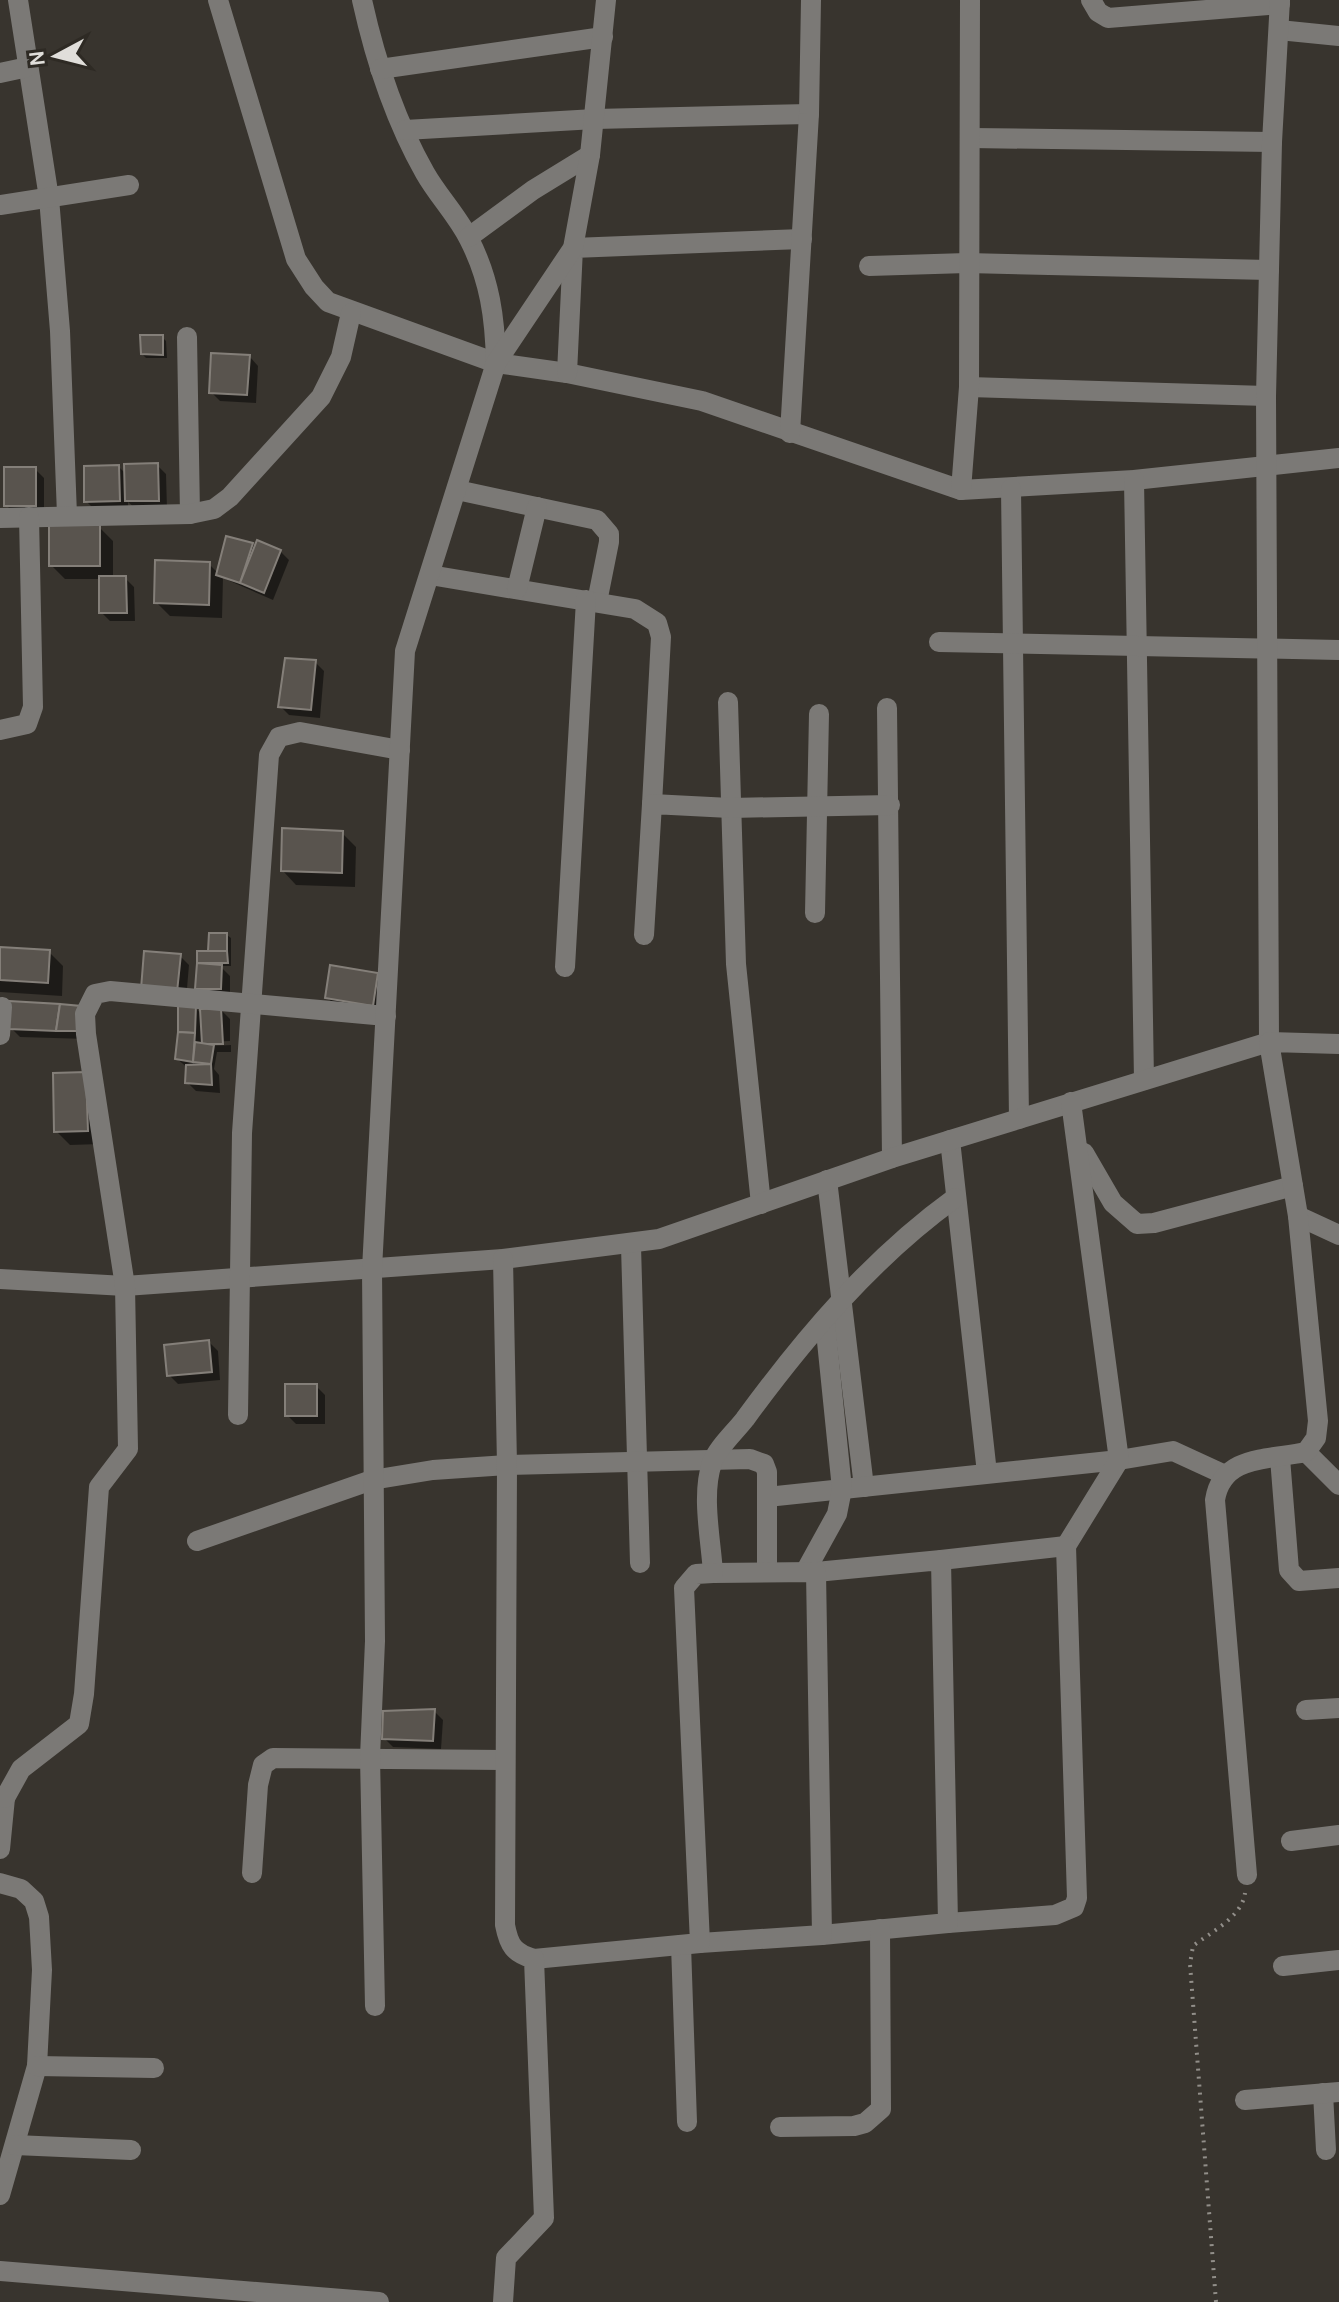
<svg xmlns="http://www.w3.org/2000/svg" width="1339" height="2302" font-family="Karla,sans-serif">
  <rect width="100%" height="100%" fill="#38342e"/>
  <g fill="#0007">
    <polygon points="162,337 166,341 167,358 146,358 142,354"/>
    <polygon points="250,357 258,366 256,403 220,401 211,392"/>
    <polygon points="157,465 166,474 167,509 136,509 128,502 128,509 95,510 86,501 119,467 126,474"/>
    <polygon points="35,469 44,478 44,514 15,514 6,505"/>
    <polygon points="99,527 113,541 113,578 125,578 134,587 135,621 110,621 101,612 101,579 65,579 51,565"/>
    <polygon points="252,545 280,551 289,560 273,600 223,578 222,618 170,616 156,602 209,564 219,574"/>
    <polygon points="315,662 324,671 320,718 289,715 280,706"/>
    <polygon points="342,833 356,847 355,887 296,885 283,871"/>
    <polygon points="227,935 231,938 231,966 220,966 230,976 230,997 206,997 197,988 202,965 199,962"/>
    <polygon points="0,949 49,952 63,966 62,996 0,992"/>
    <polygon points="145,954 180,956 189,965 186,1000"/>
    <polygon points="377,975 386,983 381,1014 336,1007 328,998"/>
    <polygon points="80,1007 87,1039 20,1037 11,1028"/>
    <polygon points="195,1007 202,1015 221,1010 230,1019 230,1041 209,1042 209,1046 231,1045 231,1052 217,1052 214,1069 219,1075 220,1093 196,1091 187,1082 188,1068 177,1059"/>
    <polygon points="85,1074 101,1144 70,1145 56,1131"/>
    <polygon points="209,1342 218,1351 220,1380 178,1384 169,1375"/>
    <polygon points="316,1386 325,1395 325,1424 296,1424 287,1415"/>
    <polygon points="434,1711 443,1720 441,1749 393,1747 384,1738"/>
  </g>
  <g fill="#59544e" stroke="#847f79" stroke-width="2">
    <polygon points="140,335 163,335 163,355 141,354"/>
    <polygon points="211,353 250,355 247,395 209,393"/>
    <polygon points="158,463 159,501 125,501 124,464"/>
    <polygon points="119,465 120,501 84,502 84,466"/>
    <rect x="4" y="467" width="32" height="39"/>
    <rect x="49" y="525" width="51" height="41"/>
    <polygon points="226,536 253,543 240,583 216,575"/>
    <polygon points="257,540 281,550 264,593 240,583"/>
    <polygon points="155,560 210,562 209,605 154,603"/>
    <polygon points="99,576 126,576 127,613 99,613"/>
    <polygon points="285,658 316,660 311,710 278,707"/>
    <polygon points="282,828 343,831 342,873 281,871"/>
    <polygon points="209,933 227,933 227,951 208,951"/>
    <polygon points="0,947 50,950 48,983 0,980"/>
    <polygon points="144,951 181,954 177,992 141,989"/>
    <polygon points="197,951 227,951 228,963 197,963"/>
    <polygon points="197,963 222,965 221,989 195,989"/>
    <polygon points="330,965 378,973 373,1006 325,998"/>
    <polygon points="9,1001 60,1004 56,1031 9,1029"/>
    <polygon points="60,1004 81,1006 79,1031 56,1031"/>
    <polygon points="178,1005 196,1005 195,1033 178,1032"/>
    <polygon points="221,1008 223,1044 202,1044 200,1009"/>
    <polygon points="178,1032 195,1033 193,1062 175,1059"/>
    <polygon points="195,1042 214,1045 211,1064 193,1062"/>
    <polygon points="211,1064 212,1085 185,1083 186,1065"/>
    <polygon points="86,1072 88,1131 54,1132 53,1073"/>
    <polygon points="209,1340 212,1372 167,1376 164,1345"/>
    <rect x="285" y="1384" width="32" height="32"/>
    <polygon points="435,1709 433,1741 382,1739 383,1711"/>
  </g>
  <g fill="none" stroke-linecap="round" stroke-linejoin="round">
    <path stroke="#928f8a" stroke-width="4" stroke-dasharray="2 6" stroke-linecap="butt" d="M1216 2302 1190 1964 1193 1946C1211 1932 1242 1917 1245 1893"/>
    <g stroke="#7b7976" stroke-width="20">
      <polyline points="18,0 49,198 60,331 67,515"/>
      <polyline points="218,0 296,259 314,287 328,302 496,363 567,373 702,401 961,490 1134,480 1339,458"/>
      <path d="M362 0C375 59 395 120 425 173 438 196 457 215 469 239 490 280 495 318 496 363"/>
      <polyline points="1091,0 1098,12 1108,18 1280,4"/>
      <polyline points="1279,30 1339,36"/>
      <polyline points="380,69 603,37"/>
      <polyline points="0,73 28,67"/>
      <polyline points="405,130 595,119 809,114"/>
      <polyline points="971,138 1272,142"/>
      <polyline points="0,205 129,185"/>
      <polyline points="469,237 533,190 590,155"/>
      <polyline points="869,266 967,263 1269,270"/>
      <polyline points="187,337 190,514"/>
      <polyline points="567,373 573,248 802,239"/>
      <polyline points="969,387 1266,396"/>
      <polyline points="790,433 809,114 811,0"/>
      <polyline points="1134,480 1144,1080"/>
      <polyline points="1011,489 1019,1119"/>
      <polyline points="457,490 597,520 609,534 609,542 597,602"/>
      <polyline points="961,490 969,387 970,0"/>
      <polyline points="0,518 190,514 214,509 230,497 321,397 341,357 351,313"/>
      <polyline points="430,575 635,609 657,623 661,637 652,804"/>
      <polyline points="517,589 537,507"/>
      <polyline points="939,642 1339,650"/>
      <polyline points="728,702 736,964 761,1204"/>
      <polyline points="887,708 892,1158"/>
      <polyline points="0,730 27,724 33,707 29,517"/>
      <polyline points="815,913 819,714"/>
      <polyline points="644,935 652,804 730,808 890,805"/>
      <polyline points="565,967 586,600"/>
      <polyline points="0,1035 2,1007"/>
      <polyline points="950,1140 987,1473"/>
      <polyline points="1084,1153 1113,1203 1137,1224 1154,1223 1293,1186"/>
      <polyline points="827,1180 864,1487"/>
      <polyline points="1298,1216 1339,1235"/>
      <polyline points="631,1246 640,1563"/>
      <polyline points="0,1279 125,1286 503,1259 659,1239 892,1158 1269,1042 1266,396 1272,142 1280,0"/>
      <polyline points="238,1415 242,1133 269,755 279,737 300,732 400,750"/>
      <polyline points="1306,1452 1339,1485"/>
      <polyline points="1280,1458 1289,1570 1299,1581 1339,1578"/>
      <polyline points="767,1497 1119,1460 1173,1451 1223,1474"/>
      <polyline points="197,1541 372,1480 433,1470 507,1465 750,1459 764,1464 767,1472 767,1572"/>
      <polyline points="1066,1546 1119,1460 1071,1102"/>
      <polyline points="941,1560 1066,1546 1077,1898 1074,1907 1055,1915 948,1923"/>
      <polyline points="805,1572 837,1514 842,1489 825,1322"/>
      <polyline points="816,1572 941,1560 948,1923 822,1935"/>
      <polyline points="1306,1710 1339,1708"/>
      <polyline points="0,1798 5,1798 0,1849"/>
      <polyline points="5,1798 21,1769 79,1724 84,1694 99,1487 128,1449 125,1286 86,1034 85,1014 95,994 110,991 386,1016"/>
      <polyline points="1291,1841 1339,1835"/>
      <polyline points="252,1873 258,1785 263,1765 273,1758 504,1760"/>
      <path d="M1247 1875 1215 1500C1222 1455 1268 1460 1306 1452L1316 1438 1318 1421 1298 1216 1269 1042 1339 1044"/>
      <polyline points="0,1883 21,1889 34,1901 39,1917 42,1970 37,2066 0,2195"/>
      <path d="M700 1943 822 1935 816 1572 713 1573C711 1540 701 1495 712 1463 717 1448 735 1432 745 1419 805 1337 872 1258 955 1198"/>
      <polyline points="681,1945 687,2122"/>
      <polyline points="534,1959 700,1943 684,1588 696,1574 713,1573"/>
      <polyline points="1283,1966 1339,1960"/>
      <polyline points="375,2006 370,1757 375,1641 372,1269 405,651 496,363 573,248 590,155 606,0"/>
      <polyline points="37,2066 154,2068"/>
      <polyline points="1323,2093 1326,2150"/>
      <polyline points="1245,2100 1339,2092"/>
      <polyline points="780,2127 854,2126 865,2123 881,2109 880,1929"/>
      <polyline points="15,2145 131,2150"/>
      <polyline points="0,2271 379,2302"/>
      <path d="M503 2302 506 2258 544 2218 534 1959C514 1953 509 1946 505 1925L507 1465 503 1259"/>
    </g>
  </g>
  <g transform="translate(56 56) rotate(263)" stroke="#2e2a24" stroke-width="6" paint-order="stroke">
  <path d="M0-6L14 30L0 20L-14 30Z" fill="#e0deda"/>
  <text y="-12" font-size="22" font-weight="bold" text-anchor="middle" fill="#e0deda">N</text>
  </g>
</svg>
